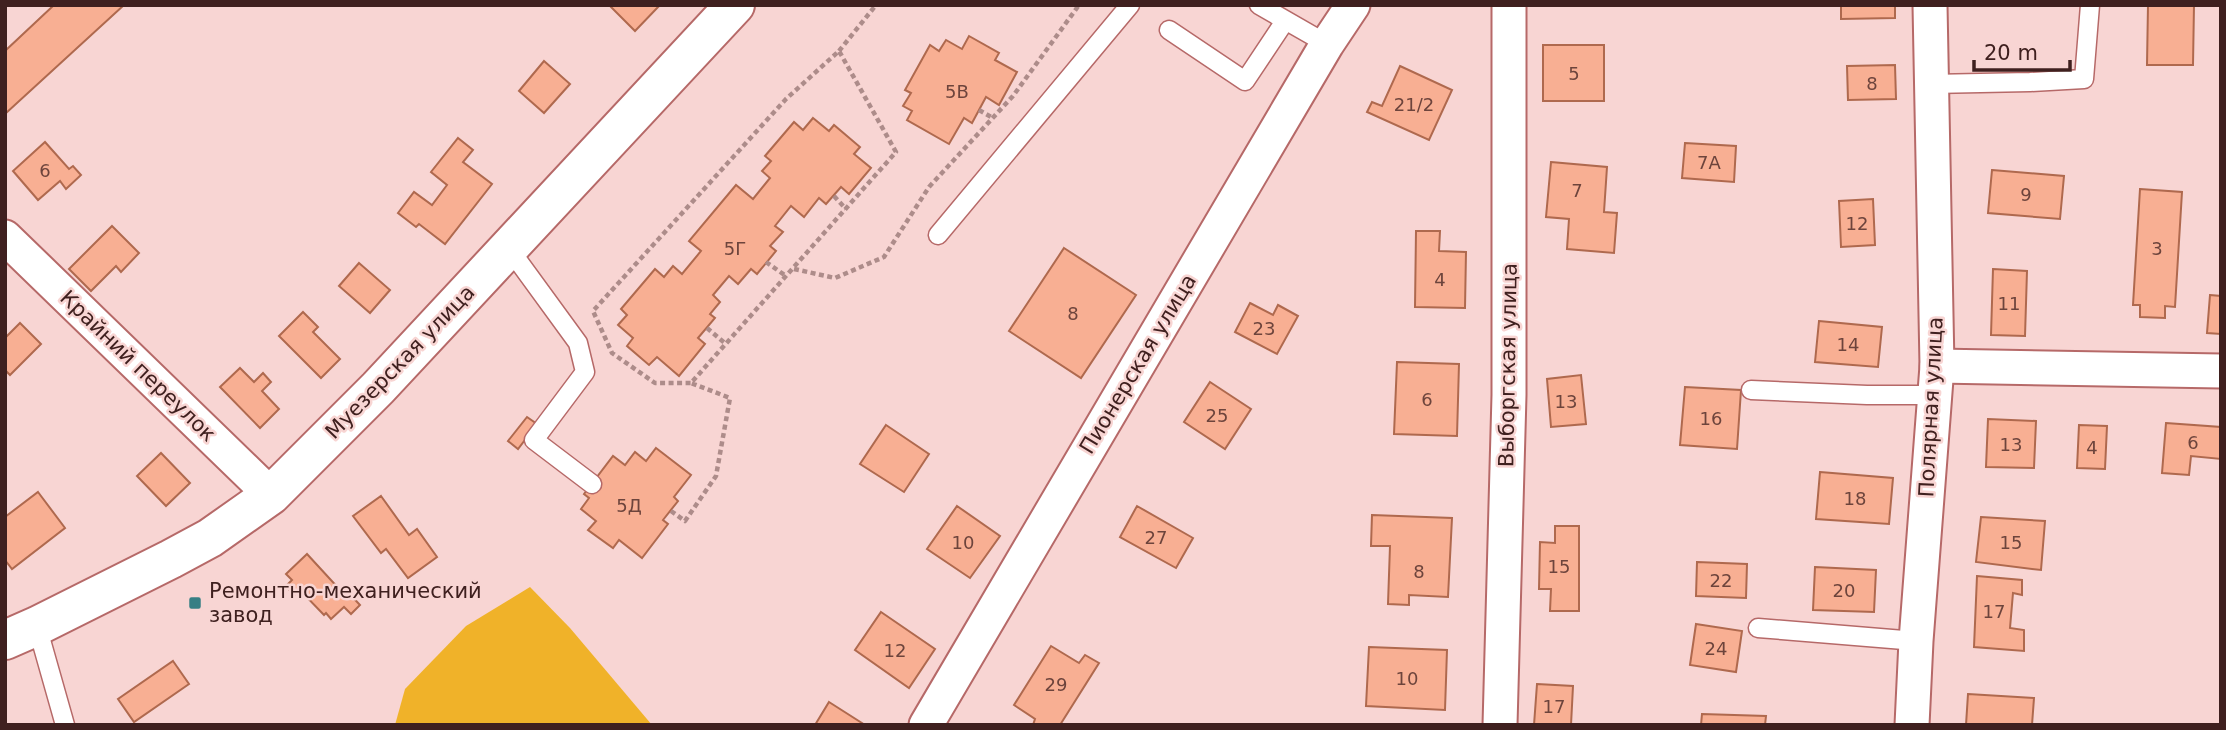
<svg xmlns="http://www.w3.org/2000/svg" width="2226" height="730" font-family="'DejaVu Sans',sans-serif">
  <rect width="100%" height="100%" fill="#f8d5d3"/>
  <polygon fill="#f0b229" points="530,587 570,628 652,725 395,725 405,689 466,626"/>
  <g fill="#f8af93" stroke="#af694e" stroke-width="2">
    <polygon points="54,5 124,5 5,114 5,51"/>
    <polygon points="609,5 660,5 635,31"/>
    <polygon points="1841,5 1895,5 1895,18 1841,19"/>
    <polygon points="2148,5 2194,5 2193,65 2147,65"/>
    <polygon points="969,36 999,53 995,60 1017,72 999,105 986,97 972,123 964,118 949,144 907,120 912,111 903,106 911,93 905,90 930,45 939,51 946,40 962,49"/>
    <rect x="1543" y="45" width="61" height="56"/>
    <polygon points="544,61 570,84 544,113 519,91"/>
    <polygon points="1895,65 1896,99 1848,100 1847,66"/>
    <polygon points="1400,66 1452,90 1429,140 1367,112 1372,102 1382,106"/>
    <polygon points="813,118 829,131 834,125 860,147 854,154 871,168 849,194 841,187 826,204 819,198 804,217 791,206 775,226 783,232 770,246 776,251 757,274 751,269 738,284 729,276 713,295 720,302 710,314 715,318 698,338 705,344 679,376 657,357 649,365 627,346 633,338 618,325 627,315 621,309 655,269 664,277 673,266 682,274 701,251 689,241 736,185 753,199 770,178 762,171 771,161 765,156 794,122 803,130"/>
    <polygon points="458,138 473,150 463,162 492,184 445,244 419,224 416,227 398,213 414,192 432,205 447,185 431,172"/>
    <polygon points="45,142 69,169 73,166 81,175 66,189 60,181 38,200 13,171"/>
    <polygon points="1685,143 1736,146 1734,182 1682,178"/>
    <polygon points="1551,162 1607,167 1604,212 1617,213 1614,253 1567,249 1569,219 1546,217"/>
    <polygon points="1992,170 2064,176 2060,219 1988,213"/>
    <polygon points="2140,189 2182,192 2175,307 2165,306 2165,318 2140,317 2140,305 2133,305"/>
    <polygon points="1873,199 1875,245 1841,247 1839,201"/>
    <polygon points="112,226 139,253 121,272 116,266 91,291 69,269"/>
    <polygon points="1416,231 1440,231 1439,251 1466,252 1465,308 1415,307"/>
    <polygon points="1064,248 1136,295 1081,378 1009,331"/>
    <polygon points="359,263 390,290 370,313 339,286"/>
    <polygon points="1993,269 2027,271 2025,336 1991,335"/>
    <polygon points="2210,295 2221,296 2221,334 2207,333"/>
    <polygon points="1250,303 1273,315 1278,305 1298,316 1277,354 1235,332"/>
    <polygon points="303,312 318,327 313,332 340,359 321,378 279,336"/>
    <polygon points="1819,321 1882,327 1878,367 1815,362"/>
    <polygon points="20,323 41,344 10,375 5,370 5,338"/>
    <polygon points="1397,362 1459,364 1457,436 1394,434"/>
    <polygon points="240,368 254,382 263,373 271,382 262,391 279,409 260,428 220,387"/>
    <polygon points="1581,375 1586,424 1551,427 1547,379"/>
    <polygon points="1210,382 1251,409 1225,449 1184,422"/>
    <polygon points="1685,387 1741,390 1737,449 1680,445"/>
    <polygon points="527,417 537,424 518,449 508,441"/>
    <polygon points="1988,419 2036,421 2034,468 1986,467"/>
    <polygon points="2166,423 2221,427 2221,459 2191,456 2189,475 2162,473"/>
    <polygon points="886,425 929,454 904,492 860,464"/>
    <polygon points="2079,425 2107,426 2105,469 2077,468"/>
    <polygon points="656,448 691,475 674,497 678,501 663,520 668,524 642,558 619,540 613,548 588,530 596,521 581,509 589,498 584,494 613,456 625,465 635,452 646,461"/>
    <polygon points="161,453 190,483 166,506 137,476"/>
    <polygon points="1820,472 1893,478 1889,524 1816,519"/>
    <polygon points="38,492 65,528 12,569 5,560 5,517"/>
    <polygon points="381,496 409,535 417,529 437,557 408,578 386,549 381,553 353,516"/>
    <polygon points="957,506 1000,536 970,578 927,549"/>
    <polygon points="1137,506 1193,538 1176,568 1120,537"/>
    <polygon points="1372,515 1452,518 1448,597 1409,595 1409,605 1388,604 1390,546 1371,546"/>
    <polygon points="1981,517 2045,521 2041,570 1976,562"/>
    <polygon points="1555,526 1579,526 1579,611 1550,611 1551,589 1539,589 1540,542 1555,543"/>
    <polygon points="307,554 341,591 344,588 360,605 351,614 344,607 331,619 326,613 324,615 300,590 294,595 286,586 292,580 286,574"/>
    <polygon points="1697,562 1747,564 1746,598 1696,596"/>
    <polygon points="1815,567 1876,570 1874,612 1813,610"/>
    <polygon points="1977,576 2022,580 2022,595 2013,593 2010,628 2024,630 2024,651 1974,647"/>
    <polygon points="881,612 935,649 909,688 855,650"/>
    <polygon points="1696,624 1742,631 1736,672 1690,665"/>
    <polygon points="1051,646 1079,663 1085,655 1099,663 1060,725 1033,725 1035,719 1014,705"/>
    <polygon points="1369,647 1447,650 1445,710 1366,706"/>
    <polygon points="173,661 189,684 134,722 118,699"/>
    <polygon points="1537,684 1573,686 1571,725 1534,725"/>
    <polygon points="1968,694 2034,698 2032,725 1966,725"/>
    <polygon points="829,702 865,725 815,725"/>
    <polygon points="1702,714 1766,716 1765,725 1701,725"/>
  </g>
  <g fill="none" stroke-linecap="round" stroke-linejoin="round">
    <g stroke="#b66968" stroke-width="21">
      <g id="lane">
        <polyline points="1259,5 1327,44"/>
        <polyline points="1169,30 1245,81 1285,21"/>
        <polyline points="1931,84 2030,82 2084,79 2090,5"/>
        <polyline points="938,235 1130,5"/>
        <polyline points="508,247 578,343 585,372 534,440 592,484"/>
        <polyline points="1751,390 1867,395 1935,395"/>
        <polyline points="37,626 65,725"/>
        <polyline points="1758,628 1916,641"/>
      </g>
    </g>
    <g stroke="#b66968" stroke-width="37">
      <g id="street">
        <polyline points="5,237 271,495"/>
        <polyline points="1937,366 2221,371"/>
        <polyline points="926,725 1327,44 1353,5"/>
        <polyline points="1500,725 1509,395 1509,5"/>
        <polyline points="1912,725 1916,641 1937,366 1930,5"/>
      </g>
    </g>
    <g stroke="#b66968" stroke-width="42">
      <polyline id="secondary" points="5,640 37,626 171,559 210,538 271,495 378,388 735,5"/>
    </g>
    <g stroke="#ad8c8a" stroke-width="4.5" stroke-dasharray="5 3.5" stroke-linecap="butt">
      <polyline points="839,51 876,5"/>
      <polyline points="979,110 993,118"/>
      <polyline points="834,196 846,209"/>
      <polyline points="766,262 786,276"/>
      <polyline points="794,269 835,278 884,257 929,187 1013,96 1079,5"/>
      <polyline points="707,328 726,344"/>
      <polyline points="671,511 685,521 716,476 730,398 691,383 896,152 839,51 786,99 593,311 612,353 655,383 691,383"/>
    </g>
    <use href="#lane" stroke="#fff" stroke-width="18"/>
    <use href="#street" stroke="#fff" stroke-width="33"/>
    <use href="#secondary" stroke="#fff" stroke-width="38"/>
  </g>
  <rect fill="#377f84" stroke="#f8d5d3" stroke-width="2.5" x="188" y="596" width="14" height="14" rx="3.5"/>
  <g text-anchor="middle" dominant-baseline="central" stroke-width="5" stroke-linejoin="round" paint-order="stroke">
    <g font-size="18" fill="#6d443c">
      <text x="1574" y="73">5</text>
      <text x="1872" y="83">8</text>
      <text x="957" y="91">5В</text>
      <text x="1414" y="104">21/2</text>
      <text x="1709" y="162">7А</text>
      <text x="45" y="170">6</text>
      <text x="1577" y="190">7</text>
      <text x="2026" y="194">9</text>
      <text x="1857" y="223">12</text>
      <text x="735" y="248">5Г</text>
      <text x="2157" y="248">3</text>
      <text x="1440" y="279">4</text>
      <text x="2009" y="303">11</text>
      <text x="1073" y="313">8</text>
      <text x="1264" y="328">23</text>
      <text x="1848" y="344">14</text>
      <text x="1427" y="399">6</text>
      <text x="1566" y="401">13</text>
      <text x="1217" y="415">25</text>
      <text x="1711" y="418">16</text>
      <text x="2193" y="442">6</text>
      <text x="2011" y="444">13</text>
      <text x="2092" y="447">4</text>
      <text x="1855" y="498">18</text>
      <text x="629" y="505">5Д</text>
      <text x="1156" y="537">27</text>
      <text x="963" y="542">10</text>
      <text x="2011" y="542">15</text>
      <text x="1559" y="566">15</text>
      <text x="1419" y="571">8</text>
      <text x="1721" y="580">22</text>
      <text x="1844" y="590">20</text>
      <text x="1994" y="611">17</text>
      <text x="1716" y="648">24</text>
      <text x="895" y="650">12</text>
      <text x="1407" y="678">10</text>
      <text x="1056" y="684">29</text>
      <text x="1554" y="706">17</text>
    </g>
    <g font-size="21" fill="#3f201f" stroke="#f8d5d3">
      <text transform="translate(400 362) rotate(-46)">Муезерская улица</text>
      <text transform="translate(1138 364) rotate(-59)">Пионерская улица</text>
      <text transform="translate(1508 365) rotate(-89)">Выборгская улица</text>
      <text transform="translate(138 366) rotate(44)">Крайний переулок</text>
      <text transform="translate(1931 407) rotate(-87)">Полярная улица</text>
    </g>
    <g font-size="21" fill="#3f201f" stroke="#f8d5d3" text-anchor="start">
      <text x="209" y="591">Ремонтно-механический<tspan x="209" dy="24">завод</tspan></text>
    </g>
  </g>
  <rect width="2226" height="730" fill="none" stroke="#3f201f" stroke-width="14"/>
  <path d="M1974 60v10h96v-10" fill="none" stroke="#3f201f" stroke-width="3.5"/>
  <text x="1984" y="60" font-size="21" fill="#3f201f" stroke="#f8d5d3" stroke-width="5" paint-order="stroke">20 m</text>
</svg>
